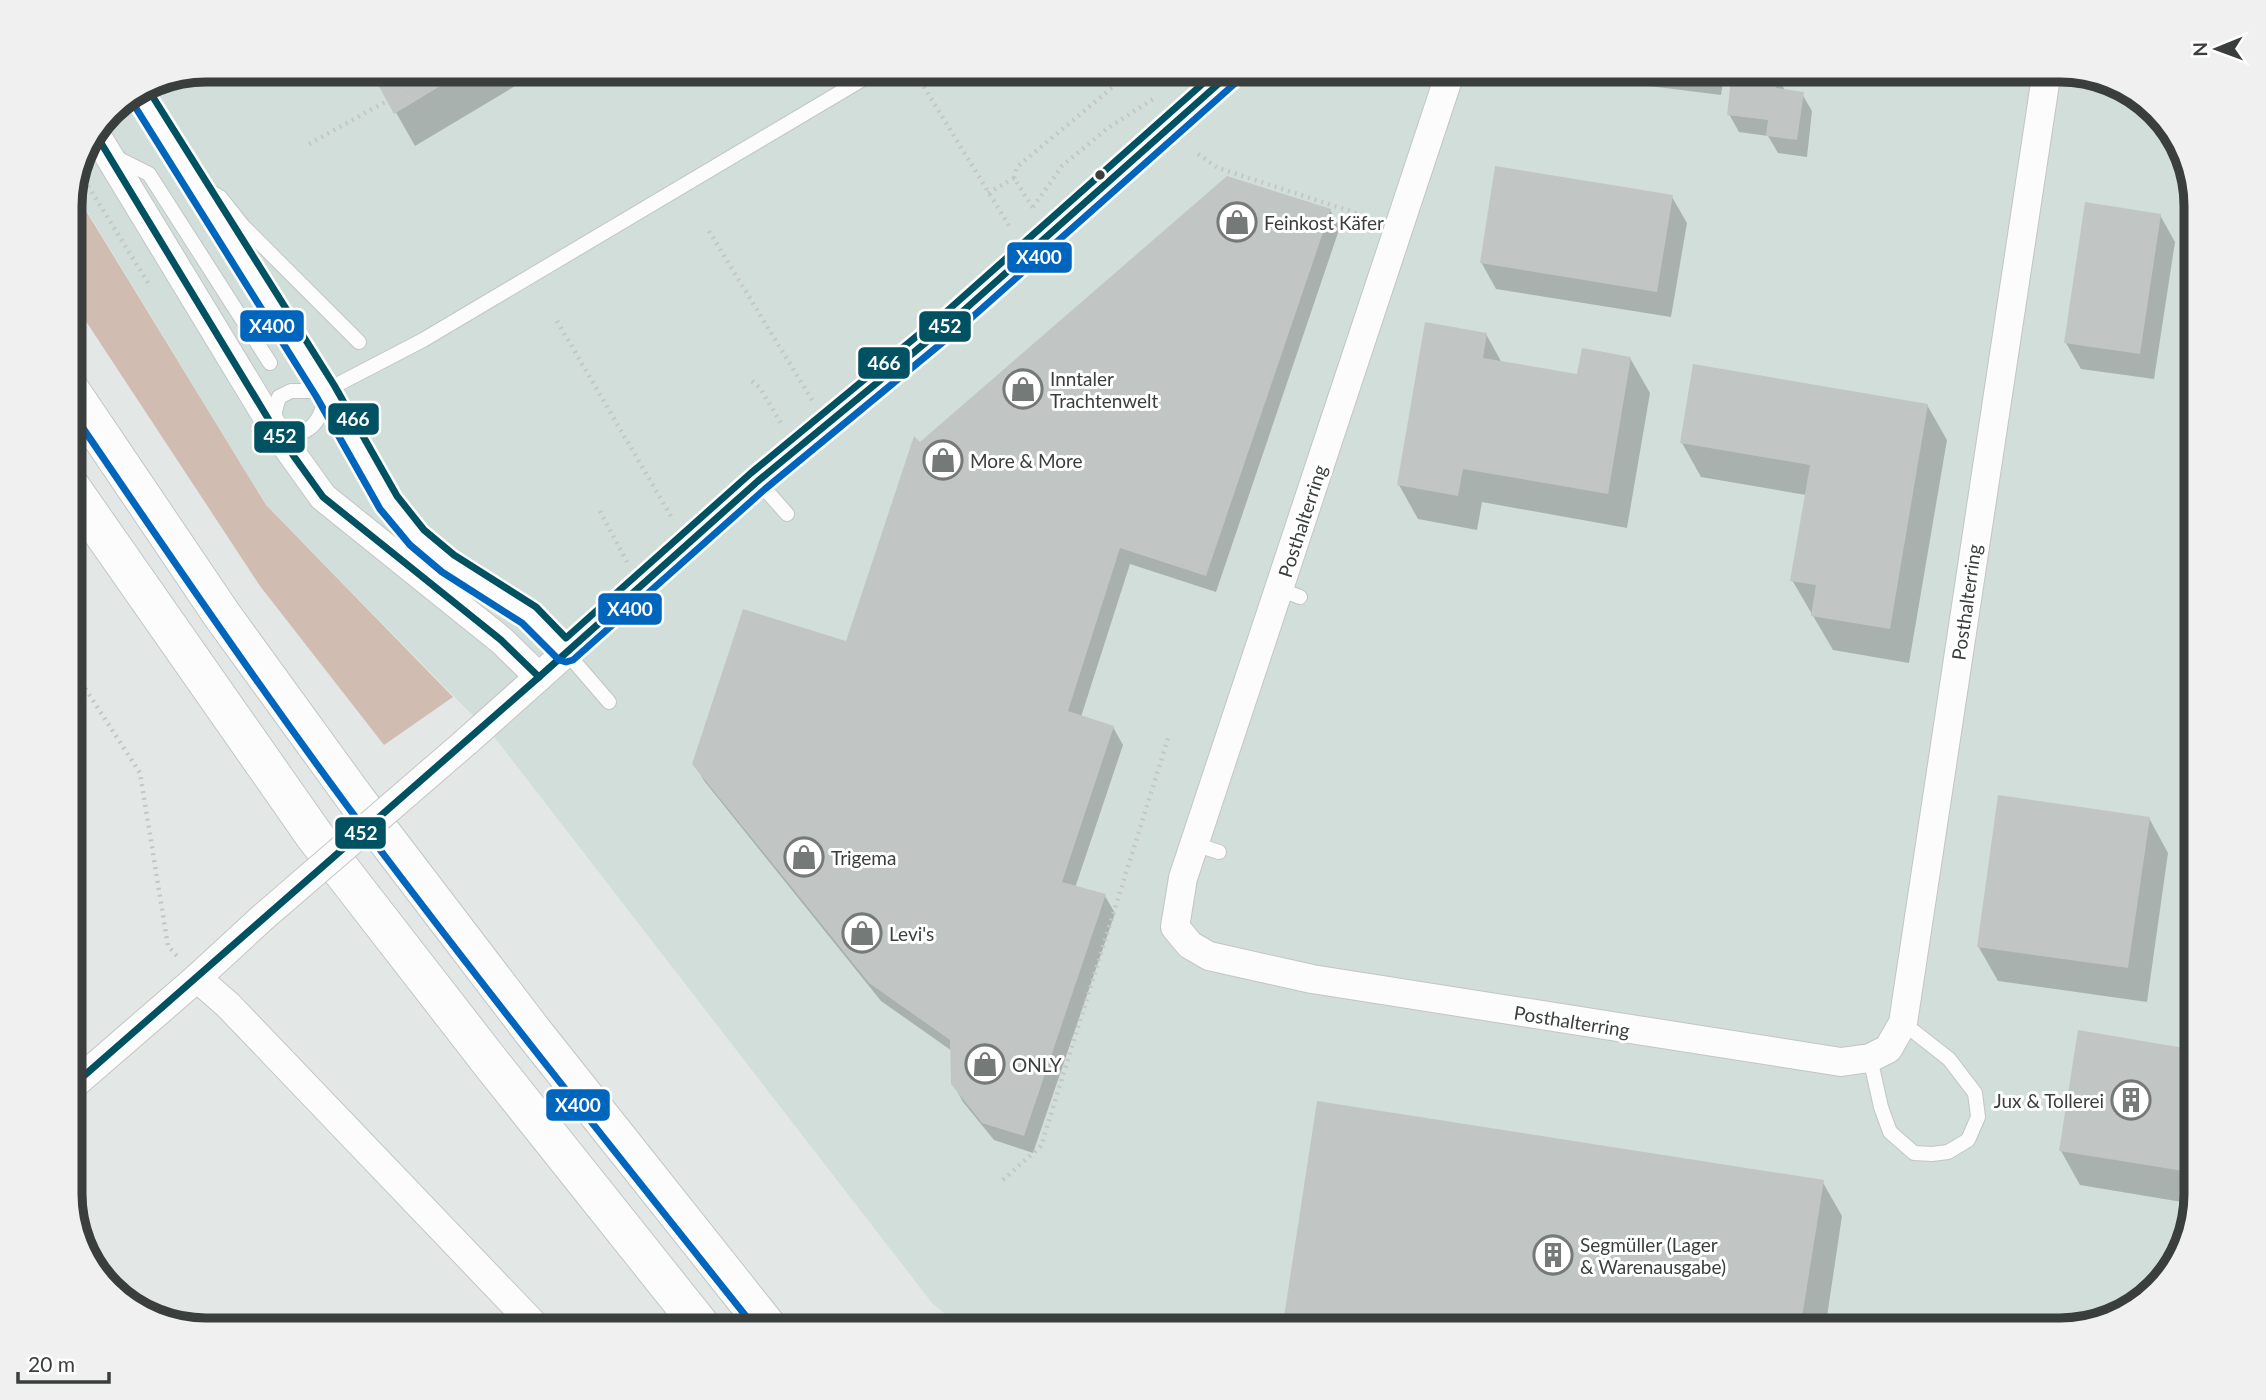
<svg xmlns="http://www.w3.org/2000/svg" width="2266" height="1400" font-family="Lato,sans-serif">
  <rect width="100%" height="100%" fill="#e3e8e6"/>
  <polygon fill="#d2ded9" points="206,70 2060,70 2128,88 2178,138 2196,197 2196,1195 2178,1262 2128,1312 2061,1330 964,1330 932,1303 495,738 266,505 73,188 80,153 110,109 154,80"/>
  <polygon fill="#d1bcb1" points="72,188 266,505 453,697 384,745 260,586 70,297 70,197"/>
  <g fill="#0003">
    <polygon points="372,70 542,70 415,146"/>
    <polygon points="1603,70 1725,70 1721,95 1609,81"/>
    <polygon points="1734,70 1777,76 1786,92 1802,94 1812,111 1807,157 1778,153 1768,136 1739,132 1729,114"/>
    <polygon points="1672,197 1687,223 1671,317 1496,289 1481,262"/>
    <polygon points="1330,210 1340,227 1216,592 1130,564 1081,717 1113,727 1123,745 1075,888 1105,896 1115,913 1033,1153 994,1140 963,1102 953,1084 952,1051 881,1001 705,782 694,764 847,643 920,445"/>
    <polygon points="2160,215 2175,242 2154,379 2081,369 2066,343"/>
    <polygon points="1486,334 1502,363 1579,376 1630,358 1650,393 1627,528 1482,502 1477,530 1418,519 1399,485"/>
    <polygon points="1927,405 1947,440 1909,663 1833,650 1792,580 1806,495 1701,477 1682,443"/>
    <polygon points="2196,528 2196,567 2191,559"/>
    <polygon points="2149,818 2168,853 2147,1002 1998,981 1978,946"/>
    <polygon points="2196,1051 2196,1195 2194,1204 2080,1185 2061,1151"/>
    <polygon points="1822,1181 1842,1216 1825,1330 1284,1330"/>
  </g>
  <g fill="#c1c6c4">
    <polygon points="370,70 467,70 394,114"/>
    <polygon points="1732,70 1778,74 1776,88 1804,92 1797,140 1766,136 1768,120 1727,115"/>
    <polygon points="1495,166 1673,195 1657,292 1480,263"/>
    <polygon points="1227,176 1331,209 1206,576 1120,548 1068,711 1114,726 1062,882 1106,894 1024,1136 982,1123 951,1084 950,1040 869,983 692,764 743,609 846,641 914,436 920,442"/>
    <polygon points="2085,202 2161,214 2140,354 2064,343"/>
    <polygon points="1425,322 1487,333 1483,358 1577,374 1582,348 1631,357 1608,494 1463,469 1458,496 1397,485"/>
    <polygon points="1693,364 1928,404 1890,629 1811,616 1816,585 1790,581 1810,465 1680,443"/>
    <polygon points="1998,795 2150,817 2128,968 1977,947"/>
    <polygon points="2078,1030 2196,1050 2196,1173 2059,1151"/>
    <polygon points="1317,1101 1824,1180 1800,1330 1282,1330"/>
  </g>
  <g fill="none" stroke-linecap="round" stroke-linejoin="round">
    <g stroke="#c2c6c4" stroke-width="16">
      <g id="service">
        <polyline points="113,156 149,174 270,363"/>
        <polyline points="204,188 220,197 243,226 359,342"/>
        <path d="M325 396C321 425 305 441 275 430V411L279 397 291 391H325L423 340 878 70"/>
        <polyline points="758,481 787,514"/>
        <polyline points="1279,589 1300,597"/>
        <polyline points="566,652 609,702"/>
        <polyline points="1194,844 1219,852"/>
        <polyline points="1870,1058 1881,1107 1890,1132 1914,1153 1932,1154 1948,1152 1968,1140 1978,1117 1975,1093 1949,1059 1903,1023"/>
      </g>
    </g>
    <g stroke="#c2c6c4" stroke-width="30">
      <g id="minor">
        <polyline points="1451,70 1183,878 1175,927 1190,945 1209,956 1312,979 1841,1062 1870,1058 1888,1049 1903,1023 2047,70"/>
        <polyline points="137,91 325,391 388,502 417,537 448,563 529,615 566,652"/>
        <polyline points="95,133 275,430 323,497 501,640 539,677"/>
        <polyline points="466,742 758,481 953,320 1234,70"/>
        <polyline points="197,978 228,1005 539,1330"/>
        <polyline points="70,1088 197,978 261,919"/>
      </g>
    </g>
    <g stroke="#c2c6c4" stroke-width="40">
      <g id="motorway">
        <polyline points="70,390 222,615 357,801 534,1033 770,1330"/>
        <polyline points="70,486 314,835 491,1063 704,1330"/>
      </g>
    </g>
    <g stroke="#c5c7c6" stroke-width="4.5" stroke-dasharray="2 5" stroke-linecap="butt">
      <polyline points="911,70 921,82 1011,229"/>
      <polyline points="309,144 443,70"/>
      <polyline points="1198,154 1218,168 1359,214"/>
      <polyline points="77,168 150,286"/>
      <polyline points="1014,178 1017,167 1133,70"/>
      <polyline points="988,193 1014,178 1033,208"/>
      <polyline points="1033,207 1062,166 1108,128 1156,97"/>
      <polyline points="709,231 812,400"/>
      <polyline points="557,321 672,518"/>
      <polyline points="752,381 760,388 782,425"/>
      <polyline points="600,511 627,562"/>
      <polyline points="70,665 140,773 168,946 178,957"/>
      <polyline points="1003,1180 1041,1146 1169,735"/>
    </g>
    <use href="#service" stroke="#fbfcfb" stroke-width="14"/>
    <use href="#minor" stroke="#fbfcfb" stroke-width="28"/>
    <use href="#motorway" stroke="#fbfcfb" stroke-width="38"/>
    <g stroke="#c2c6c4" stroke-width="30" stroke-linecap="butt">
      <polyline id="minor-bridge" points="261,919 466,742"/>
    </g>
    <use href="#minor-bridge" stroke="#fbfcfb" stroke-width="28"/>
    <g stroke="#fff" stroke-width="12">
      <g id="bus-1">
        <polyline points="95,133 275,430 323,497 501,640 539,677"/>
        <polyline points="70,1088 539,677 758,481 953,320 1234,70"/>
      </g>
    </g>
    <g stroke="#fff" stroke-width="12">
      <g id="bus-2">
        <polyline points="129,97 316,396 380,509 410,545 442,572 522,623 559,660 566,662 573,660 765,489 960,328 1241,78"/>
        <path d="M70 409C161 543 252 677 348 807 480 984 619 1157 757 1330"/>
      </g>
    </g>
    <g stroke="#fff" stroke-width="12">
      <polyline id="bus-3" points="146,86 334,385 397,496 424,530 454,555 536,607 566,638 751,473 946,312 1218,70"/>
    </g>
    <use href="#bus-1" stroke="#005262" stroke-width="7"/>
    <use href="#bus-2" stroke="#0065bd" stroke-width="7"/>
    <use href="#bus-3" stroke="#005262" stroke-width="7"/>
  </g>
  <defs>
    <g id="shop-ring" transform="scale(2.0125)"><circle r="9.5" fill="#fff" stroke="#757a78" stroke-width="1.5"/><path d="M-5-2.5h2.3a2.7 3.5 0 0 1 5.4 0H5L5.5 6h-11ZM-1.5-2.5h3a1.5 2.3 0 0 0-3 0Z" fill="#757a78"/></g>
    <g id="building-ring" transform="scale(2.0125)"><circle r="9.5" fill="#fff" stroke="#757a78" stroke-width="1.5"/><path d="M-4-6H4V6H1V3H-1V6H-4ZM-2.5-4.3h1.7v1.8h-1.7ZM.8-4.3h1.7v1.8H.8ZM-2.5-1h1.7V.8h-1.7ZM.8-1h1.7V.8H.8Z" fill="#757a78"/></g>
  </defs>
  <g fill-rule="evenodd">
    <use href="#shop-ring" x="1237" y="222"/>
    <use href="#shop-ring" x="1023" y="389"/>
    <use href="#shop-ring" x="943" y="460"/>
    <use href="#shop-ring" x="804" y="857"/>
    <use href="#shop-ring" x="862" y="933"/>
    <use href="#shop-ring" x="985" y="1064"/>
    <use href="#building-ring" x="2131" y="1100"/>
    <use href="#building-ring" x="1553" y="1255"/>
  </g>
  <circle fill="#3a3e3c" stroke="#fff" stroke-width="2.5" cx="1100" cy="175" r="6"/>
  <g text-anchor="middle" dominant-baseline="central" stroke-width="6" stroke-linejoin="round" paint-order="stroke">
    <g font-size="19" fill="#3a3e3c" stroke="#fff" text-anchor="start">
      <text x="1264" y="222">Feinkost Käfer</text>
      <text x="1050" y="378">Inntaler<tspan x="1050" dy="22">Trachtenwelt</tspan></text>
      <text x="970" y="460">More &amp; More</text>
      <text x="831" y="857">Trigema</text>
      <text x="889" y="933">Levi's</text>
      <text x="1012" y="1064">ONLY</text>
      <text x="2104" y="1100" text-anchor="end">Jux &amp; Tollerei</text>
      <text x="1580" y="1244">Segmüller (Lager<tspan x="1580" dy="22">&amp; Warenausgabe)</tspan></text>
    </g>
    <g font-size="19" fill="#3a3e3c" stroke="#fff">
      <text transform="translate(1302 521) rotate(-72)">Posthalterring</text>
      <text transform="translate(1966 602) rotate(-82)">Posthalterring</text>
      <text transform="translate(1572 1021) rotate(9)">Posthalterring</text>
    </g>
  </g>
  <path d="M0 0H2266V1400H0ZM206 82H2060A124 124 0 0 1 2184 206V1194A124 124 0 0 1 2060 1318H206A124 124 0 0 1 82 1194V206A124 124 0 0 1 206 82Z" fill="#eff0ef" fill-rule="evenodd"/>
  <path fill="none" stroke="#3a3e3c" stroke-width="9" d="M206 82H2060A124 124 0 0 1 2184 206V1194A124 124 0 0 1 2060 1318H206A124 124 0 0 1 82 1194V206A124 124 0 0 1 206 82Z"/>
  <g stroke="#fff" stroke-width="2.5">
    <rect x="1006" y="241" width="67" height="33" rx="7" fill="#0065bd"/>
    <rect x="239" y="309" width="66" height="34" rx="7" fill="#0065bd"/>
    <rect x="918" y="310" width="54" height="33" rx="7" fill="#005262"/>
    <rect x="857" y="346" width="54" height="34" rx="7" fill="#005262"/>
    <rect x="327" y="402" width="53" height="34" rx="7" fill="#005262"/>
    <rect x="253" y="420" width="53" height="34" rx="7" fill="#005262"/>
    <rect x="597" y="592" width="66" height="34" rx="7" fill="#0065bd"/>
    <rect x="334" y="816" width="53" height="34" rx="7" fill="#005262"/>
    <rect x="545" y="1088" width="66" height="34" rx="7" fill="#0065bd"/>
  </g>
  <g font-size="19" text-anchor="middle" font-weight="bold" fill="#fff">
    <text x="1039" y="264">X400</text>
    <text x="272" y="333">X400</text>
    <text x="945" y="333">452</text>
    <text x="884" y="370">466</text>
    <text x="353" y="426">466</text>
    <text x="280" y="443">452</text>
    <text x="630" y="616">X400</text>
    <text x="361" y="840">452</text>
    <text x="578" y="1112">X400</text>
  </g>
  <g transform="translate(2217 49) rotate(269)" stroke="#ffffff" stroke-width="5" paint-order="stroke">
  <path d="M0-5L12 26L0 18L-12 26Z" fill="#3a3e3c"/>
  <text y="-10" font-size="19" font-weight="bold" text-anchor="middle" fill="#3a3e3c">N</text>
  </g>
  <path d="M18 1372v10h91v-10" fill="none" stroke="#3a3e3c" stroke-width="3.5"/>
  <text x="28" y="1372" font-size="21" fill="#3a3e3c" stroke="#ffffff" stroke-width="5" paint-order="stroke">20 m</text>
</svg>
